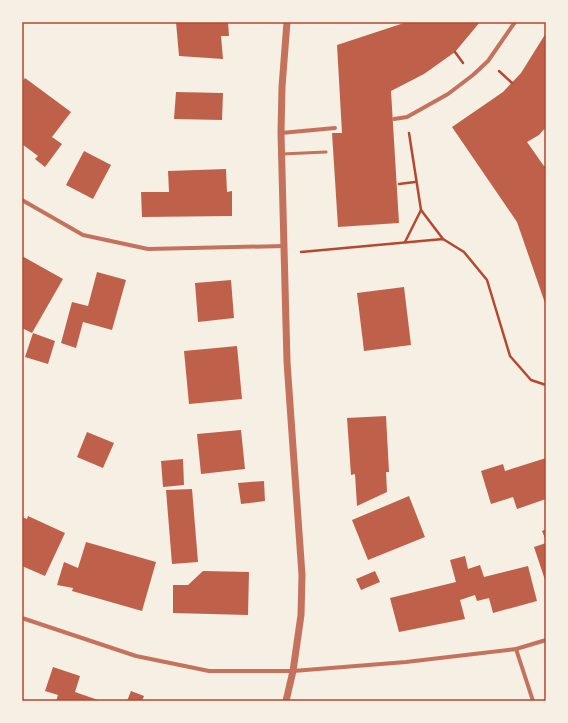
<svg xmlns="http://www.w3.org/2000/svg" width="568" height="723" font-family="Figtree,sans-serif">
  <rect width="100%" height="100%" fill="#f6efe4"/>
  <g fill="#bf614a">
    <polygon points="176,22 228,22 229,36 221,36 223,59 179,56"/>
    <polygon points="407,22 480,22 455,52 424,74 391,91 399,223 338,227 332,133 342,133 337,45"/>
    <polygon points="546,33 546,127 539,135 527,142 546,169 546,306 517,222 452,127 503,92 521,73"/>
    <polygon points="25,78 71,112 52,137 62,144 45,167 35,159 38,156 22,144 22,82"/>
    <polygon points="176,92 223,93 222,120 174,119"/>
    <polygon points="84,151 111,165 93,199 66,185"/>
    <polygon points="226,169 227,192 232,191 232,216 142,217 141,192 169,192 168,171"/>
    <polygon points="22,256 63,279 32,333 22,328"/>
    <polygon points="97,272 126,280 112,330 83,322 76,348 61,343 72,302 88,306"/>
    <polygon points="231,280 234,318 198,322 195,283"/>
    <polygon points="404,287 411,345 364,351 357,293"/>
    <polygon points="33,333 55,341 48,364 25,357"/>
    <polygon points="237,346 242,399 189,404 184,351"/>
    <polygon points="386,416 389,472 386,472 387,492 357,506 355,474 351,475 347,418"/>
    <polygon points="241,430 245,469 201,474 197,434"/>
    <polygon points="87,432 114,443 103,468 77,457"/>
    <polygon points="546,458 546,499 517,509 513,497 491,504 481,471 503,464 505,471"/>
    <polygon points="183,459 184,485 163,487 161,461"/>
    <polygon points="264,481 265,501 241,504 238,483"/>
    <polygon points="192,489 198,562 172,564 166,490"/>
    <polygon points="409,496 425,537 368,560 352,520"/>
    <polygon points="28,516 65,533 45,576 22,566 22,517 27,519"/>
    <polygon points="546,529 546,541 542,531"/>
    <polygon points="86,542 156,562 142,611 72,591 73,588 57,585 64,562 78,568"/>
    <polygon points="546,543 546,583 534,547"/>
    <polygon points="465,556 468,569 480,565 484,577 528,566 537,601 493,613 489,598 477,601 475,595 460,600 465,619 399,632 390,598 456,582 450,560"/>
    <polygon points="203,571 249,572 248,615 173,613 173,585 188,585"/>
    <polygon points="375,571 380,582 361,590 356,579"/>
    <polygon points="53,667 80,676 75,692 101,701 56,701 58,695 45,691"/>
    <polygon points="131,691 144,696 142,701 127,701"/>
  </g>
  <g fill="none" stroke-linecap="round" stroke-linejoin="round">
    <g stroke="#b5482f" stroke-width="2.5">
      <polyline points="455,52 463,63"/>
      <polyline points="499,71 512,83"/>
      <polyline points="409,133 421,210 443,239"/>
      <polyline points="545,167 546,167"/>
      <polyline points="399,184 415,182"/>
      <polyline points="405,242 421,210"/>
      <polyline points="301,252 443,239 464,252 487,280 510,356 531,380 546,385"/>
    </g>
    <polyline stroke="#c5725c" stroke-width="3" points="282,154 326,152"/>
    <g stroke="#c5725c" stroke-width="4">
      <polyline points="394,119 407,117 448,94 473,75 488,61 515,22"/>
      <polyline points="281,133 335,128"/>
      <polyline points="22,200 83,235 148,249 284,246"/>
      <polyline points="22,618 136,656 209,671 293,671 406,662 516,649 546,640"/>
      <polyline points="516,649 533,701"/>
    </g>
    <polyline stroke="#c5725c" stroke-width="7" points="286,701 293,671 301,615 302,575 287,362 281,133 282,87 287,22"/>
  </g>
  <rect width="568" height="723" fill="none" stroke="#f6efe4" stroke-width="46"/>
  <rect x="23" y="23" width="522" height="677" fill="none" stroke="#b5482f" stroke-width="1.5"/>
</svg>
